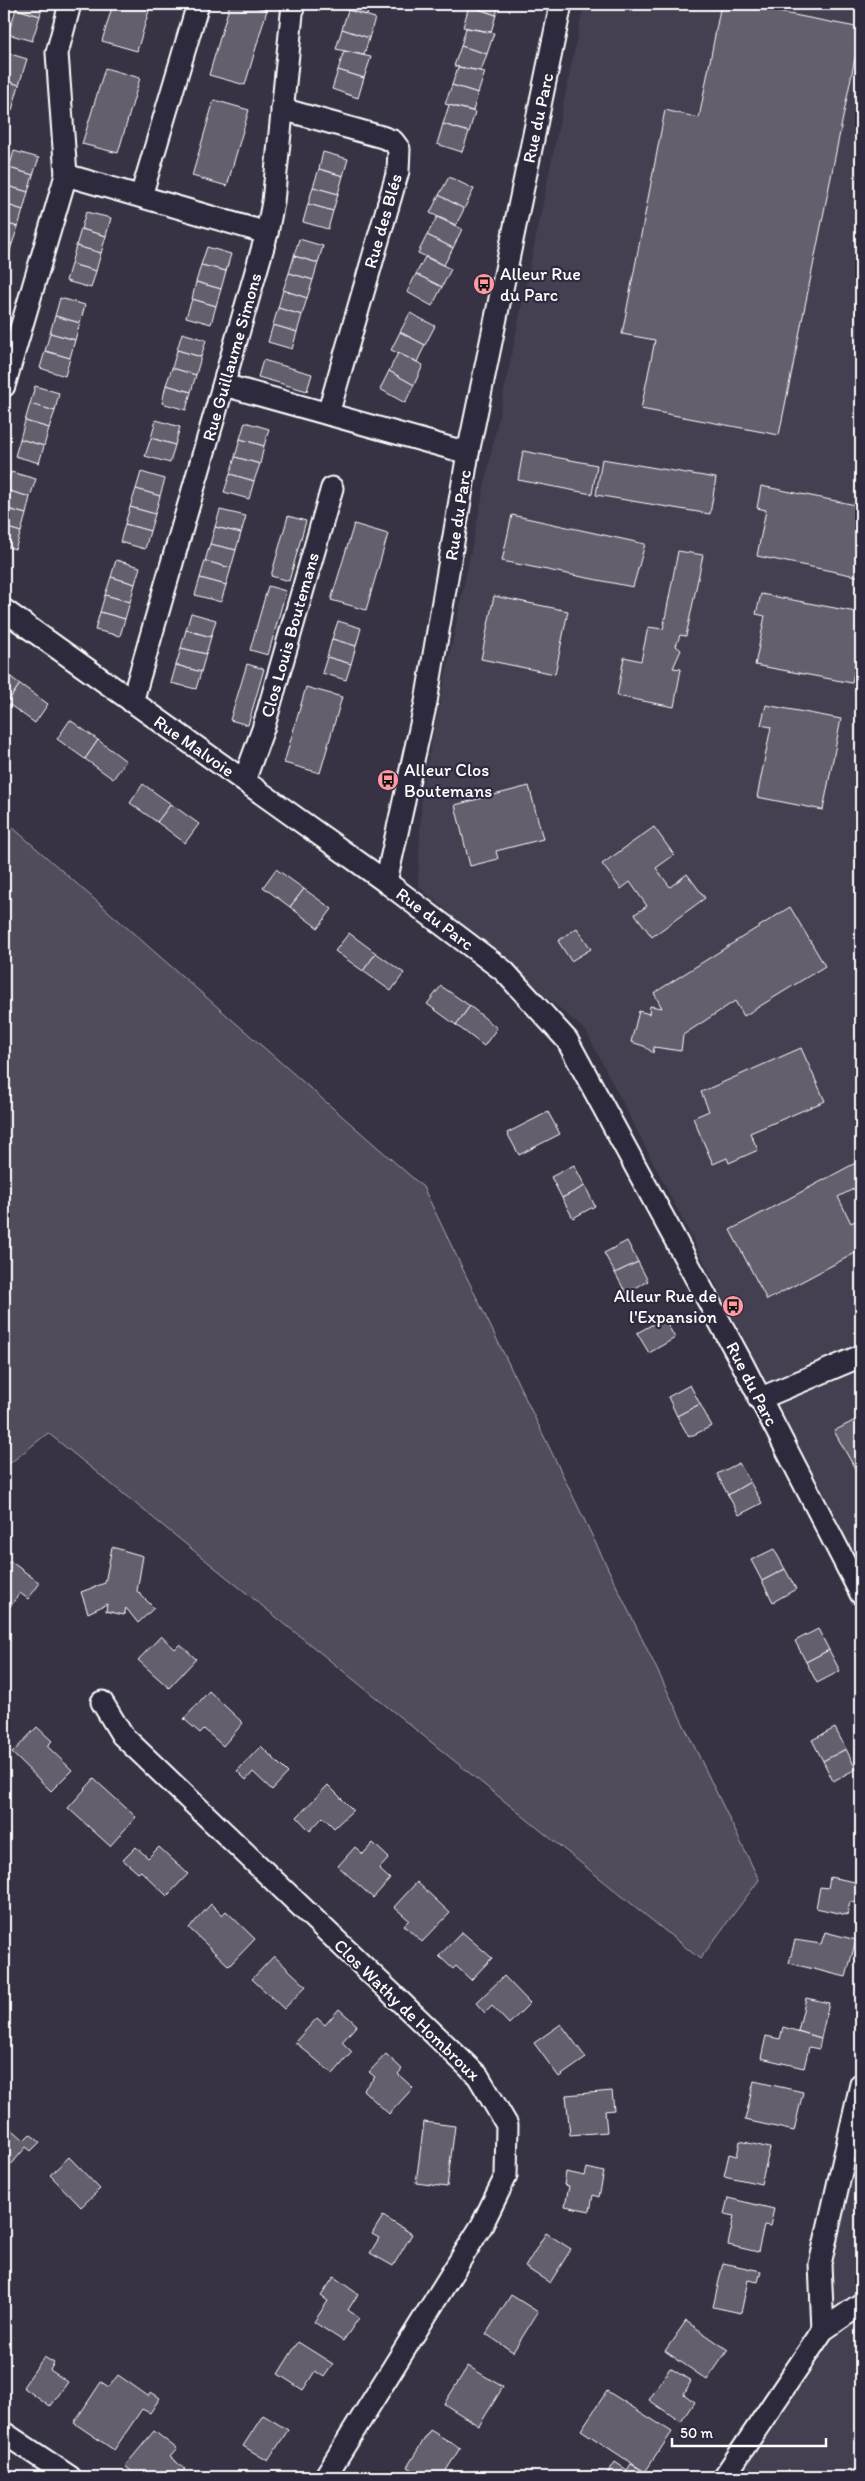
<svg xmlns="http://www.w3.org/2000/svg" width="865" height="2481" font-family="Itim,sans-serif">
  <rect width="100%" height="100%" fill="#373345"/>
  <filter id="ink" filterUnits="userSpaceOnUse"><feTurbulence type="fractalNoise" baseFrequency=".02" numOctaves="2"/><feDisplacementMap in="SourceGraphic" scale="10" xChannelSelector="R" yChannelSelector="G"/><feConvolveMatrix kernelMatrix="1 2 1 2 8 2 1 2 1" color-interpolation-filters="sRGB"/></filter>
  <g filter="url(#ink)">
    <g fill="#444051">
      <polygon points="584,4 861,4 861,1568 586,1031 418,886 422,789"/>
      <polygon points="861,2134 861,2477 734,2477 796,2388"/>
    </g>
    <polygon fill="#514c5c" stroke="#a8a6ae" points="4,820 423,1187 759,1880 700,1959 48,1433 4,1468"/>
    <g fill="#635f6d" stroke="#fff">
      <polygon points="17,4 43,4 40,16 16,9"/>
      <polygon points="113,4 151,4 137,51 102,41"/>
      <polygon points="230,4 246,4 267,10 245,85 209,75"/>
      <polygon points="342,4 371,4 367,15 340,8"/>
      <polygon points="470,4 499,4 496,15 469,6"/>
      <polygon points="721,4 737,4 861,28 779,435 641,409 655,340 622,334 665,110 699,118"/>
      <polygon points="469,6 496,15 491,32 463,27"/>
      <polygon points="16,9 40,16 32,41 8,34"/>
      <polygon points="348,10 375,18 369,38 342,29"/>
      <polygon points="466,28 494,33 487,54 461,46"/>
      <polygon points="342,29 369,38 364,55 336,49"/>
      <polygon points="461,46 487,54 481,71 454,66"/>
      <polygon points="344,51 371,57 364,78 338,70"/>
      <polygon points="4,52 27,59 19,85 4,80"/>
      <polygon points="458,67 485,72 478,93 452,85"/>
      <polygon points="105,68 140,78 118,153 82,144"/>
      <polygon points="338,70 364,78 358,98 332,89"/>
      <polygon points="4,80 19,85 12,110 4,107"/>
      <polygon points="452,85 478,93 473,111 445,104"/>
      <polygon points="214,100 249,110 227,186 192,176"/>
      <polygon points="449,105 475,112 469,132 443,124"/>
      <polygon points="443,124 469,132 462,152 437,144"/>
      <polygon points="14,151 39,158 33,175 9,168"/>
      <polygon points="323,152 348,159 343,176 319,169"/>
      <polygon points="9,168 33,175 28,192 4,185"/>
      <polygon points="319,169 343,176 338,194 313,187"/>
      <polygon points="449,177 474,189 464,209 439,195"/>
      <polygon points="4,185 28,192 23,210 4,204"/>
      <polygon points="313,187 338,194 333,211 308,204"/>
      <polygon points="439,195 464,209 456,225 430,213"/>
      <polygon points="4,204 23,210 18,227 4,223"/>
      <polygon points="308,204 333,211 328,229 303,222"/>
      <polygon points="86,212 111,218 106,236 81,229"/>
      <polygon points="437,217 462,229 453,248 427,235"/>
      <polygon points="4,223 18,227 12,244 4,242"/>
      <polygon points="81,229 106,236 101,253 76,246"/>
      <polygon points="427,235 453,248 444,265 418,253"/>
      <polygon points="299,239 323,246 318,263 294,256"/>
      <polygon points="4,242 12,244 7,262 4,261"/>
      <polygon points="76,246 101,253 96,271 71,264"/>
      <polygon points="207,247 231,254 226,271 201,265"/>
      <polygon points="294,256 318,263 313,280 289,273"/>
      <polygon points="425,257 451,269 442,287 416,274"/>
      <polygon points="71,264 96,271 91,288 66,281"/>
      <polygon points="201,265 226,271 221,289 196,282"/>
      <polygon points="289,273 313,280 307,298 283,290"/>
      <polygon points="416,274 442,287 432,306 407,292"/>
      <polygon points="196,282 221,289 216,306 192,299"/>
      <polygon points="283,290 307,298 302,315 278,308"/>
      <polygon points="60,298 85,305 80,323 55,316"/>
      <polygon points="192,299 216,306 211,324 186,317"/>
      <polygon points="278,308 302,315 297,332 273,325"/>
      <polygon points="410,313 435,326 425,345 400,332"/>
      <polygon points="55,316 80,323 75,340 50,333"/>
      <polygon points="273,325 297,332 292,349 268,342"/>
      <polygon points="400,332 425,345 417,362 391,350"/>
      <polygon points="50,333 75,340 70,358 45,351"/>
      <polygon points="182,333 206,340 201,357 177,350"/>
      <polygon points="177,350 201,357 196,375 172,368"/>
      <polygon points="45,351 70,358 65,376 40,368"/>
      <polygon points="398,353 423,365 414,385 389,371"/>
      <polygon points="263,360 312,374 307,391 258,377"/>
      <polygon points="172,368 196,375 191,392 166,385"/>
      <polygon points="389,371 414,385 405,403 380,389"/>
      <polygon points="166,385 191,392 186,410 162,403"/>
      <polygon points="35,386 59,393 55,411 30,404"/>
      <polygon points="30,404 55,411 49,428 25,421"/>
      <polygon points="156,420 180,427 175,445 151,438"/>
      <polygon points="25,421 49,428 44,446 20,439"/>
      <polygon points="245,422 269,429 264,446 240,439"/>
      <polygon points="151,438 175,445 170,463 145,456"/>
      <polygon points="20,439 44,446 39,463 15,456"/>
      <polygon points="240,439 264,446 260,464 235,457"/>
      <polygon points="523,451 597,465 592,494 518,480"/>
      <polygon points="235,457 260,464 254,481 230,474"/>
      <polygon points="602,459 716,478 710,514 596,495"/>
      <polygon points="11,472 36,479 30,497 6,490"/>
      <polygon points="141,472 165,479 160,496 136,489"/>
      <polygon points="230,474 254,481 249,499 224,492"/>
      <polygon points="761,486 861,506 861,577 757,556 766,510 757,508"/>
      <polygon points="136,489 160,496 155,514 130,507"/>
      <polygon points="6,490 30,497 26,514 4,508"/>
      <polygon points="130,507 155,514 150,531 125,524"/>
      <polygon points="4,508 26,514 21,532 4,527"/>
      <polygon points="220,510 246,516 241,533 215,527"/>
      <polygon points="512,515 645,544 633,587 502,561"/>
      <polygon points="288,516 306,521 289,581 271,576"/>
      <polygon points="125,524 150,531 145,549 120,542"/>
      <polygon points="354,524 388,534 366,610 331,600"/>
      <polygon points="4,527 21,532 15,549 4,546"/>
      <polygon points="215,527 241,533 236,550 210,544"/>
      <polygon points="210,544 236,550 231,568 205,561"/>
      <polygon points="678,551 703,555 686,636 680,635 676,646 681,650 673,668 681,669 674,707 617,696 624,657 641,661 648,627 663,629"/>
      <polygon points="116,560 140,567 135,584 111,577"/>
      <polygon points="205,561 231,568 226,585 200,578"/>
      <polygon points="111,577 135,584 130,602 105,595"/>
      <polygon points="200,578 226,585 221,602 195,595"/>
      <polygon points="268,586 286,591 268,655 250,650"/>
      <polygon points="761,594 861,613 861,634 852,683 755,665 765,616 756,614"/>
      <polygon points="105,595 130,602 125,619 100,612"/>
      <polygon points="494,596 568,611 555,674 481,659"/>
      <polygon points="100,612 125,619 120,636 95,630"/>
      <polygon points="191,613 216,620 211,637 186,630"/>
      <polygon points="338,621 361,628 356,646 332,639"/>
      <polygon points="186,630 211,637 206,654 181,648"/>
      <polygon points="332,639 356,646 351,664 327,657"/>
      <polygon points="181,648 206,654 201,672 176,665"/>
      <polygon points="327,657 351,664 346,680 322,673"/>
      <polygon points="247,664 264,669 248,725 230,720"/>
      <polygon points="176,665 201,672 196,689 171,683"/>
      <polygon points="4,672 20,684 7,703 4,700"/>
      <polygon points="20,684 48,704 35,723 7,703"/>
      <polygon points="306,687 342,697 320,773 284,763"/>
      <polygon points="766,705 841,719 823,810 757,797 771,727 761,725"/>
      <polygon points="70,720 98,740 85,759 57,739"/>
      <polygon points="98,740 126,761 113,779 85,759"/>
      <polygon points="143,784 171,804 157,822 130,803"/>
      <polygon points="529,786 543,839 496,851 498,859 470,866 455,805"/>
      <polygon points="171,804 199,824 185,843 157,822"/>
      <polygon points="654,827 674,855 656,868 670,887 687,874 705,898 652,937 635,914 647,906 630,882 621,889 602,864"/>
      <polygon points="276,869 304,889 290,907 263,887"/>
      <polygon points="304,889 332,909 318,928 290,907"/>
      <polygon points="790,907 825,966 744,1016 735,1001 683,1035 681,1051 654,1047 653,1053 644,1046 631,1042 639,1011 649,1014 650,1006 662,1008 654,993"/>
      <polygon points="577,928 591,949 571,961 558,941"/>
      <polygon points="349,933 376,953 363,971 335,951"/>
      <polygon points="376,953 404,973 391,991 363,971"/>
      <polygon points="441,986 470,1006 456,1025 427,1004"/>
      <polygon points="470,1006 497,1028 484,1046 456,1025"/>
      <polygon points="801,1048 825,1101 750,1133 758,1150 729,1163 727,1158 713,1164 693,1118 709,1111 701,1092"/>
      <polygon points="548,1112 560,1134 519,1155 507,1133"/>
      <polygon points="861,1160 861,1185 838,1197 851,1223 861,1218 861,1250 767,1300 730,1230"/>
      <polygon points="574,1165 585,1186 562,1198 551,1177"/>
      <polygon points="585,1186 595,1206 573,1218 562,1198"/>
      <polygon points="627,1241 638,1262 615,1273 604,1253"/>
      <polygon points="638,1262 648,1281 626,1293 615,1273"/>
      <polygon points="664,1318 675,1338 649,1353 637,1333"/>
      <polygon points="690,1385 700,1404 677,1416 668,1397"/>
      <polygon points="700,1404 712,1426 689,1437 677,1416"/>
      <polygon points="861,1417 861,1479 834,1431"/>
      <polygon points="739,1463 750,1482 728,1495 717,1474"/>
      <polygon points="750,1482 762,1503 739,1515 728,1495"/>
      <polygon points="112,1547 143,1556 137,1591 154,1608 138,1623 126,1608 124,1615 106,1611 107,1604 88,1613 81,1592 105,1583"/>
      <polygon points="774,1549 785,1569 762,1581 751,1560"/>
      <polygon points="10,1561 40,1583 28,1599 20,1593 6,1612 4,1611 4,1568"/>
      <polygon points="785,1569 796,1589 773,1602 762,1581"/>
      <polygon points="818,1629 829,1650 806,1662 795,1641"/>
      <polygon points="161,1636 175,1649 180,1644 196,1659 169,1688 138,1660"/>
      <polygon points="829,1650 840,1671 817,1683 806,1662"/>
      <polygon points="209,1691 243,1723 223,1746 204,1729 200,1733 184,1719"/>
      <polygon points="37,1727 52,1741 47,1746 72,1770 51,1791 12,1753"/>
      <polygon points="835,1728 846,1749 823,1761 812,1740"/>
      <polygon points="261,1746 288,1773 272,1790 253,1772 246,1780 237,1771"/>
      <polygon points="846,1749 856,1769 833,1781 823,1761"/>
      <polygon points="94,1779 136,1817 110,1846 68,1808"/>
      <polygon points="328,1785 353,1810 334,1828 323,1817 310,1831 297,1817"/>
      <polygon points="373,1843 389,1858 379,1869 390,1879 373,1898 338,1866 355,1847 363,1854"/>
      <polygon points="136,1847 148,1858 159,1847 188,1874 167,1896 141,1871 138,1873 123,1860"/>
      <polygon points="830,1877 860,1883 856,1903 850,1902 847,1915 816,1908 820,1887 828,1888"/>
      <polygon points="417,1882 450,1913 422,1942 404,1925 409,1920 394,1907"/>
      <polygon points="211,1904 222,1915 226,1911 255,1939 229,1966 189,1928"/>
      <polygon points="462,1932 492,1958 471,1980 456,1966 453,1969 439,1956"/>
      <polygon points="825,1932 856,1940 846,1977 789,1963 795,1940 821,1944"/>
      <polygon points="274,1956 306,1986 284,2009 252,1979"/>
      <polygon points="504,1976 530,2003 509,2024 492,2006 485,2013 476,2003"/>
      <polygon points="806,1998 829,2003 821,2038 798,2031"/>
      <polygon points="339,2009 357,2025 342,2042 352,2052 333,2074 295,2042 317,2018 325,2025"/>
      <polygon points="561,2024 586,2058 559,2077 534,2043"/>
      <polygon points="783,2027 821,2038 819,2049 809,2047 804,2068 761,2058 766,2036 780,2039"/>
      <polygon points="386,2054 402,2069 398,2074 413,2088 389,2114 363,2090 375,2077 369,2072"/>
      <polygon points="754,2081 803,2092 794,2131 745,2120"/>
      <polygon points="612,2091 614,2110 605,2111 607,2132 570,2135 566,2095"/>
      <polygon points="4,2122 24,2140 30,2134 40,2142 31,2151 26,2147 4,2173"/>
      <polygon points="424,2122 455,2126 447,2187 416,2183"/>
      <polygon points="740,2141 770,2148 761,2184 724,2176 729,2154 737,2156"/>
      <polygon points="69,2157 100,2189 81,2207 50,2175"/>
      <polygon points="587,2168 604,2172 599,2197 593,2195 590,2211 565,2206 569,2186 564,2185 566,2172 585,2176"/>
      <polygon points="728,2198 774,2209 770,2226 764,2225 758,2252 728,2245 734,2216 724,2214"/>
      <polygon points="383,2216 412,2234 393,2266 370,2253 379,2238 372,2234"/>
      <polygon points="546,2233 571,2249 550,2283 525,2267"/>
      <polygon points="723,2263 761,2271 758,2282 748,2280 741,2313 713,2307"/>
      <polygon points="334,2277 358,2294 348,2310 359,2318 343,2341 314,2322 328,2301 321,2296"/>
      <polygon points="511,2295 538,2312 513,2352 486,2334"/>
      <polygon points="686,2321 728,2350 707,2380 665,2351"/>
      <polygon points="298,2342 333,2364 324,2377 315,2371 303,2390 278,2374"/>
      <polygon points="44,2357 54,2363 50,2370 68,2382 50,2407 23,2387"/>
      <polygon points="468,2366 503,2387 479,2426 444,2404"/>
      <polygon points="670,2368 691,2381 684,2394 694,2402 681,2422 649,2400"/>
      <polygon points="118,2375 148,2396 151,2392 160,2398 150,2413 142,2409 114,2450 74,2423 101,2382 109,2387"/>
      <polygon points="607,2391 672,2432 645,2472 581,2430"/>
      <polygon points="263,2415 288,2430 268,2461 243,2446"/>
      <polygon points="430,2430 460,2448 442,2477 425,2477 407,2467"/>
      <polygon points="154,2431 177,2449 170,2457 185,2469 178,2477 139,2477 125,2466"/>
      <polygon points="861,2458 861,2477 856,2477"/>
      <polygon points="615,2462 627,2470 631,2464 645,2472 641,2477 605,2477"/>
    </g>
    <g fill="none" stroke-linecap="round" stroke-linejoin="round">
      <g stroke="#fff" stroke-width="25">
        <g id="minor">
          <polyline points="282,109 382,137 393,141 399,149 398,171 328,414"/>
          <polyline points="66,175 267,233"/>
          <polyline points="141,196 198,4"/>
          <polyline points="224,385 468,453"/>
          <polyline points="4,386 66,175 57,53 70,4"/>
          <polyline points="4,610 386,882 504,971 567,1040 742,1363 861,1594"/>
          <polyline points="132,702 267,233 273,202 293,4"/>
          <polyline points="244,781 263,729 332,488"/>
          <polyline points="386,882 426,702 468,453 561,4"/>
          <polyline points="759,1399 861,1356"/>
          <polyline points="102,1702 122,1735 478,2076 507,2125 506,2176 482,2225 325,2477"/>
          <polyline points="823,2330 820,2264 861,2084"/>
          <polyline points="4,2433 70,2477"/>
          <polyline points="724,2477 823,2330 861,2304"/>
        </g>
      </g>
      <use href="#minor" stroke="#2f2a3d" stroke-width="21"/>
    </g>
  </g>
  <defs>
    <g id="bus-disc" transform="scale(1.125)"><circle r="9.5" fill="#ff9aa2" stroke="#2f2a3d"/><path d="M-5-6H5V4H4V6H2V4H-2V6H-4V4H-5ZM-3.5-4V0h7V-4ZM-3.5 1.2v1.5H-2V1.2ZM2 1.2v1.5H3.5V1.2Z" fill="#111"/></g>
  </defs>
  <g fill-rule="evenodd">
    <use href="#bus-disc" x="484" y="284"/>
    <use href="#bus-disc" x="388" y="780"/>
    <use href="#bus-disc" x="733" y="1306"/>
  </g>
  <g text-anchor="middle" dominant-baseline="central" stroke-width="4.5" stroke-linejoin="round" paint-order="stroke">
    <g font-size="18" fill="#fff" stroke="#2f2a3d">
      <text transform="translate(538 118) rotate(-78)">Rue du Parc</text>
      <text transform="translate(383 221) rotate(-74)">Rue des Blés</text>
      <text transform="translate(232 357) rotate(-74)">Rue Guillaume Simons</text>
      <text transform="translate(458 515) rotate(-81)">Rue du Parc</text>
      <text transform="translate(290 635) rotate(-74)">Clos Louis Boutemans</text>
      <text transform="translate(194 746) rotate(35)">Rue Malvoie</text>
      <text transform="translate(435 919) rotate(37)">Rue du Parc</text>
      <text transform="translate(752 1384) rotate(63)">Rue du Parc</text>
      <text transform="translate(407 2010) rotate(44)">Clos Wathy de Hombroux</text>
    </g>
    <g font-size="18" fill="#fff" stroke="#2f2a3d" text-anchor="start">
      <text x="500" y="274">Alleur Rue<tspan x="500" dy="21">du Parc</tspan></text>
      <text x="404" y="770">Alleur Clos<tspan x="404" dy="21">Boutemans</tspan></text>
      <text x="717" y="1296" text-anchor="end">Alleur Rue de<tspan x="717" dy="21">l'Expansion</tspan></text>
    </g>
  </g>
  <rect width="865" height="2481" fill="none" stroke="#2f2a3d" stroke-width="20"/>
  <rect x="10" y="10" width="845" height="2461" fill="none" stroke="#fff" stroke-width="2" filter="url(#ink)"/>
  <path d="M672 2438v8h154v-8" fill="none" stroke="#ffffff" stroke-width="2.5"/>
  <text x="680" y="2438" font-size="15" fill="#ffffff" stroke="#2f2a3d" stroke-width="4" paint-order="stroke">50 m</text>
</svg>
